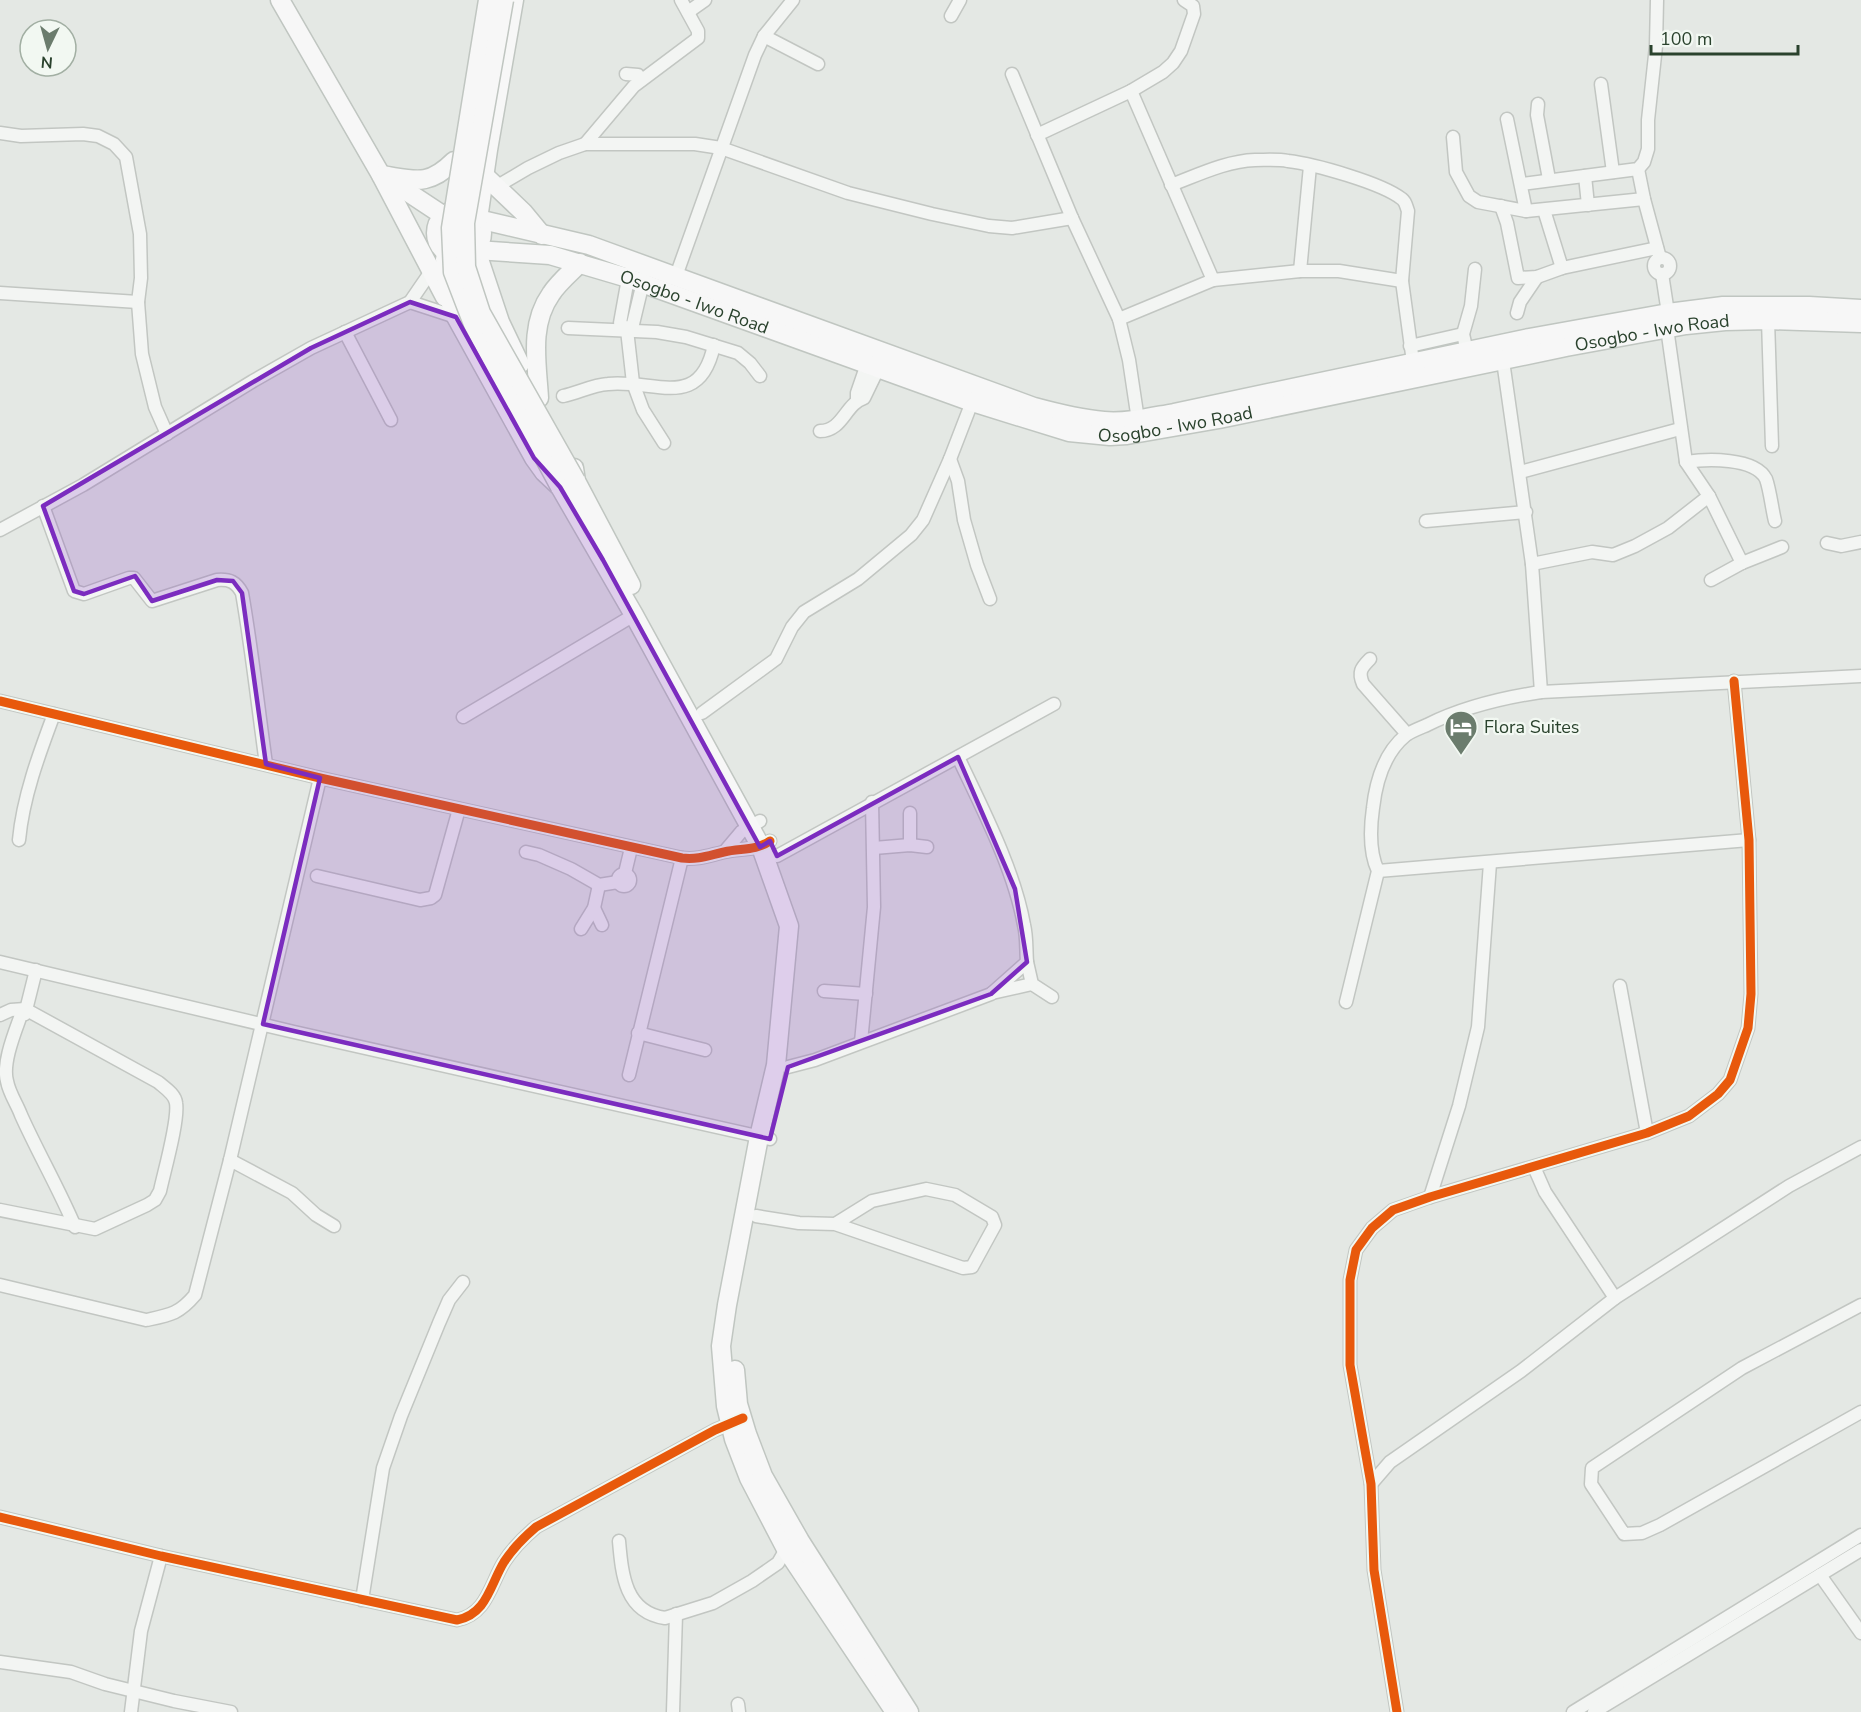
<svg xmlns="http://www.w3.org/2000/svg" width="1861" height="1712" font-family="'Nunito Sans',sans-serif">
  <rect width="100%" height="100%" fill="#e4e8e4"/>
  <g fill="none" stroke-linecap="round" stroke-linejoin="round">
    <g stroke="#c2c6c2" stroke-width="15">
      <g id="minor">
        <polyline points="688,12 705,0"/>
        <polyline points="951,16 960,0"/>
        <polyline points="764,36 818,64"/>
        <polyline points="626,74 638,75 641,80"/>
        <polyline points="1012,74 1072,218 1119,319 1129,360 1138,420"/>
        <polyline points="1601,84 1613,172"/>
        <polyline points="1131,91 1213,280"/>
        <polyline points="1538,104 1537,115 1549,179"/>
        <polyline points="1507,119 1526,211"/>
        <polyline points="0,133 21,136 83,134 98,136 114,144 126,157 140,234 141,278 138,302 142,354 155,407 167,434"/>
        <polyline points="1037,135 1131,91 1163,72 1173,63 1181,51 1194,14 1193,6 1184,0"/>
        <polyline points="1453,137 1456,172 1469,196 1478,202 1526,211 1644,199"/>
        <polyline points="585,144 634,86 698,38 698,31 681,0"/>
        <polyline points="1638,169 1644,199 1660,258"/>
        <polyline points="1585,176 1588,205"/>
        <polyline points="1522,184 1638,169 1644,162 1648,149 1648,120 1656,46 1657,0"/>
        <path d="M1171 185C1198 175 1226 161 1255 160 1266 160 1278 159 1288 161 1314 164 1382 183 1402 199 1406 202 1406 206 1408 211L1402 281 1413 362"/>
        <polyline points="496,187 528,168 559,153 585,144 695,144 721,148 848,193 932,214 989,226 1012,228 1072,218"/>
        <polyline points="1501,206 1507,223 1518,278 1537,277 1562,268 1657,248"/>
        <polyline points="1544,210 1562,268"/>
        <circle cx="1662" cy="266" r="8"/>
        <polyline points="1300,271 1310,166"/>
        <polyline points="629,273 620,323 627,330 633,383 643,410 664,443"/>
        <polyline points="1662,274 1668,313"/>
        <polyline points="676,276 755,55 764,36 793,0"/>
        <polyline points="0,293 138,302"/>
        <polyline points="410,302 456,317"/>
        <polyline points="1517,313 1520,302 1537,277"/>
        <polyline points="1119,319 1213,280 1300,271 1339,271 1402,281"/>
        <polyline points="1768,320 1772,446"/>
        <polyline points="568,328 657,332 686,337 738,353 750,363 760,376"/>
        <polyline points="1667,328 1686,462 1709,496 1742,563"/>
        <polyline points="627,330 633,324 644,278"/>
        <polyline points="345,332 391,420"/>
        <polyline points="1410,346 1463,334"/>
        <polyline points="1467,352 1463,334 1471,306 1475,269"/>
        <polyline points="1502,354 1532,564 1541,692"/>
        <path d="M563 396C578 393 592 385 608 384 655 379 700 412 714 345"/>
        <polyline points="857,400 857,393 867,364"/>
        <path d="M820 431C843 431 845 404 864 398L878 369"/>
        <polyline points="950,459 958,481 964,520 977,565 990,599"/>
        <path d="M1686 462C1706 459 1755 457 1766 479 1770 490 1772 509 1775 521"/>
        <polyline points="1520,472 1680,429"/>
        <path d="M43 506 74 591 84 594 129 578H134L152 601 217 580C230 579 236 582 242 593 252 650 258 707 266 764"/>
        <polyline points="1426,521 1526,512"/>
        <polyline points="0,530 83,485 253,381 311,348 410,302 434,267"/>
        <polyline points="1827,543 1841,546 1861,542"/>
        <polyline points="1532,564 1592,552 1613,555 1635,546 1668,528 1709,496"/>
        <polyline points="1711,580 1742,563 1782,547"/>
        <path d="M1370 659C1361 668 1358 672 1363 684L1407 734"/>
        <path d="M0 701 320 778 682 858C698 860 710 855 724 852 742 848 755 851 770 841"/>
        <polyline points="702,713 776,659 792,627 804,612 858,579 911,535 923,520 950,459 972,402"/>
        <polyline points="463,717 634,615"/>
        <path d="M19 840C23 797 39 754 54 714"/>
        <polyline points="910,845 910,813"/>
        <polyline points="874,848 910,845 927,847"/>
        <polyline points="725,851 741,832 760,821"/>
        <polyline points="526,852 539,855 571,869 599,885 618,882"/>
        <polyline points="777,856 1054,704"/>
        <polyline points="1378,871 1749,840"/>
        <polyline points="625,873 631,848"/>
        <circle cx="624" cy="880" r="6"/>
        <polyline points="317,876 420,900 431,898 435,895 459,809"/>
        <polyline points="594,908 602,925"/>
        <polyline points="581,929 594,908 599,885"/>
        <polyline points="0,962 294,1032 770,1139"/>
        <polyline points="1027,962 1032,984 1052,997"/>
        <polyline points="1620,986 1647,1133"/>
        <polyline points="824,991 866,994"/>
        <polyline points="992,993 1032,984"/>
        <path d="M1346 1002 1378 871C1369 852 1370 829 1373 808 1376 781 1384 753 1406 735 1412 731 1420 728 1427 725 1463 707 1501 698 1541 692L1861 676"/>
        <path d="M25 1012 21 1015C15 1032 2 1063 7 1081 9 1093 17 1104 21 1115 38 1153 59 1189 75 1227"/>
        <polyline points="25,1014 36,970"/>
        <path d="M0 1015 11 1010 25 1009 158 1082C165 1088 175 1094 176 1103 179 1120 164 1172 160 1191L155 1200 147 1205 95 1229 0 1210"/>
        <polyline points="638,1033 705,1050"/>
        <polyline points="861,1042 874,907 872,802"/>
        <path d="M788 1067 815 1060 991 994 1027 962C1026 950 1027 937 1024 925 1014 869 982 808 958 757"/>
        <polyline points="629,1075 682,858"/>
        <polyline points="230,1160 292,1193 316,1215 334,1226"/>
        <polyline points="1534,1167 1545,1192 1615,1298"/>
        <polyline points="1430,1197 1459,1106 1478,1027 1490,863"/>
        <polyline points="756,1216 799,1223 835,1224 963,1268 972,1267 995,1225 992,1217 955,1195 926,1189 872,1201 835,1224"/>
        <path d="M0 1285 146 1320C170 1315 179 1314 195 1295L230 1160 320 778"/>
        <polyline points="1861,1305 1742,1368 1592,1468 1591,1484 1624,1534 1642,1533 1660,1525 1861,1412"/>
        <polyline points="1371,1484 1390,1462 1521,1371 1615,1298 1789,1186 1861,1147"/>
        <path d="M0 1517 161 1556 457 1620C487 1614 490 1585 504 1562 513 1548 523 1538 536 1527L715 1430 735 1422"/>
        <path d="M619 1541C622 1575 625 1612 665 1618L713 1603 752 1581 778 1563 786 1549"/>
        <polyline points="1820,1575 1861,1633"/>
        <polyline points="362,1600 383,1468 401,1416 439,1323 449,1300 463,1282"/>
        <polyline points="0,1662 71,1672 105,1684 174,1701 231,1712"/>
        <polyline points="738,1704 739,1712"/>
        <polyline points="131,1712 141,1631 161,1556"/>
        <polyline points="673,1712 676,1614"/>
        <polyline points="1397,1712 1374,1570 1371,1484 1350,1365 1350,1280 1356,1250 1372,1228 1393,1210 1430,1197 1647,1133 1689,1116 1718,1094 1730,1080 1748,1028 1751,994 1749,840 1734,681"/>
        <polyline points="1573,1712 1861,1535"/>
        <polyline points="1594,1712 1861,1550"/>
      </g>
    </g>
    <g stroke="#c0c6c1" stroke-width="21">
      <g id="primary">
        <polyline points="280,0 381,175 445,297"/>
        <path d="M381 175C415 180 428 187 454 161"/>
        <polyline points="484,175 523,212 542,235"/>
        <polyline points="385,177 444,216"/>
        <circle cx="459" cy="233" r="23"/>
        <path d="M478 219 589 245 1034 407C1056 413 1080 419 1104 421 1127 423 1151 417 1174 413L1529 338 1668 313 1723 306H1809L1861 309"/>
        <polyline points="478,219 488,150 514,0"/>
        <polyline points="476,250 500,322 520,364"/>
        <path id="s1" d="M476 250 550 255 628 278 972 402 1069 432 1110 436 1127 435 1219 419 1566 347 1686 325 1725 321 1768 320 1861 323"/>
        <path d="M445 259C447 279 447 299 456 317L534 458 544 472 560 487 634 615 761 847 789 926 776 1065 759 1137 727 1305 721 1346 726 1406 734 1439 749 1478 786 1549 895 1712"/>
        <path d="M539 398C537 363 529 325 551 294 558 283 570 273 580 263"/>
        <polyline points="574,468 576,481 631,585"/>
        <polyline points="735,1370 738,1404 747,1434 763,1476 800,1541 909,1712"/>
      </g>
    </g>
    <use href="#minor" stroke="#f3f5f3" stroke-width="12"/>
    <use href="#primary" stroke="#f7f7f7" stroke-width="18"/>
    <g stroke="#c0c6c1" stroke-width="21" stroke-linecap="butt">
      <g id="primary-bridge">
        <polyline points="488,0 451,228 453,272 473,324 560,487"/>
        <polyline points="504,0 465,223 466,267 481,313 576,481"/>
      </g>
    </g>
    <use href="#primary-bridge" stroke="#f7f7f7" stroke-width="18"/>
    <g stroke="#f2f8f2" stroke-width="13">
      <g id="cycleway">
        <path d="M0 701 320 778 682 858C698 860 710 855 724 852 742 848 755 851 770 841"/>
        <path d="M0 1517 161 1556 457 1620C487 1614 490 1585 504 1562 513 1548 523 1538 536 1527L715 1430 743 1418"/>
        <polyline points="1397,1712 1374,1570 1371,1484 1350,1365 1350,1280 1356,1250 1372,1228 1393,1210 1430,1197 1647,1133 1689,1116 1718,1094 1730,1080 1748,1028 1751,994 1749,840 1734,681"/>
      </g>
    </g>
    <use href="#cycleway" stroke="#e8590c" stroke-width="9"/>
  </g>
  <path fill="#7b2cbf" fill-opacity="0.2" stroke="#7b2cbf" stroke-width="4.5" stroke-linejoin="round" d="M410 302 456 317 534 458 560 487 603 560 760 847 770 841 777 856 958 757 1015 889 1027 962 991 994 788 1067 770 1139 263 1024 320 778 266 764 242 593 233 581 217 580 152 601 135 576 84 594 74 591 43 506 311 348Z"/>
  <defs>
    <g id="hotel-pin" transform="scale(1.725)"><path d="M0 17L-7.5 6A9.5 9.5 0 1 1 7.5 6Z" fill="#6b7c6d" stroke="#f2f8f2"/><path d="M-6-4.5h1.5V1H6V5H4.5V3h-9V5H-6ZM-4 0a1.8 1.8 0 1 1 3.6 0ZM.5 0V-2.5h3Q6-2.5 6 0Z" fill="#fff"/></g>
  </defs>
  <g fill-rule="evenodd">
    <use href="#hotel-pin" x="1461" y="727"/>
  </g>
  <g text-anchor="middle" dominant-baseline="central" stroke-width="4.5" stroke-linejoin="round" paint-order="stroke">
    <g font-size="18" fill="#2a422d" stroke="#f2f8f2">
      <text stroke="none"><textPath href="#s1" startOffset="226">Osogbo - Iwo Road</textPath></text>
      <text stroke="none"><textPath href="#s1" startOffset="1216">Osogbo - Iwo Road</textPath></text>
      <text stroke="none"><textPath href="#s1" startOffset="730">Osogbo - Iwo Road</textPath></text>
    </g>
    <g font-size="18" fill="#2a422d" stroke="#f2f8f2" text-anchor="start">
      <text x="1484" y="727">Flora Suites</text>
    </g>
  </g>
  <g transform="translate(48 48) rotate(185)"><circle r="28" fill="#f2f8f2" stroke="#a2afa3" stroke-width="1.5"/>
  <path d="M0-4.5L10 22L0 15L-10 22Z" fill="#6b7c6d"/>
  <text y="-9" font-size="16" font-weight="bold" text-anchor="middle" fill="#2a422d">N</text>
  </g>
  <path d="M1651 45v9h147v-9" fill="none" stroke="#2a422d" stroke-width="3"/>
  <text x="1660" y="45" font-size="18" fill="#2a422d" stroke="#f2f8f2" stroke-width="4.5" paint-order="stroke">100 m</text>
</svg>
